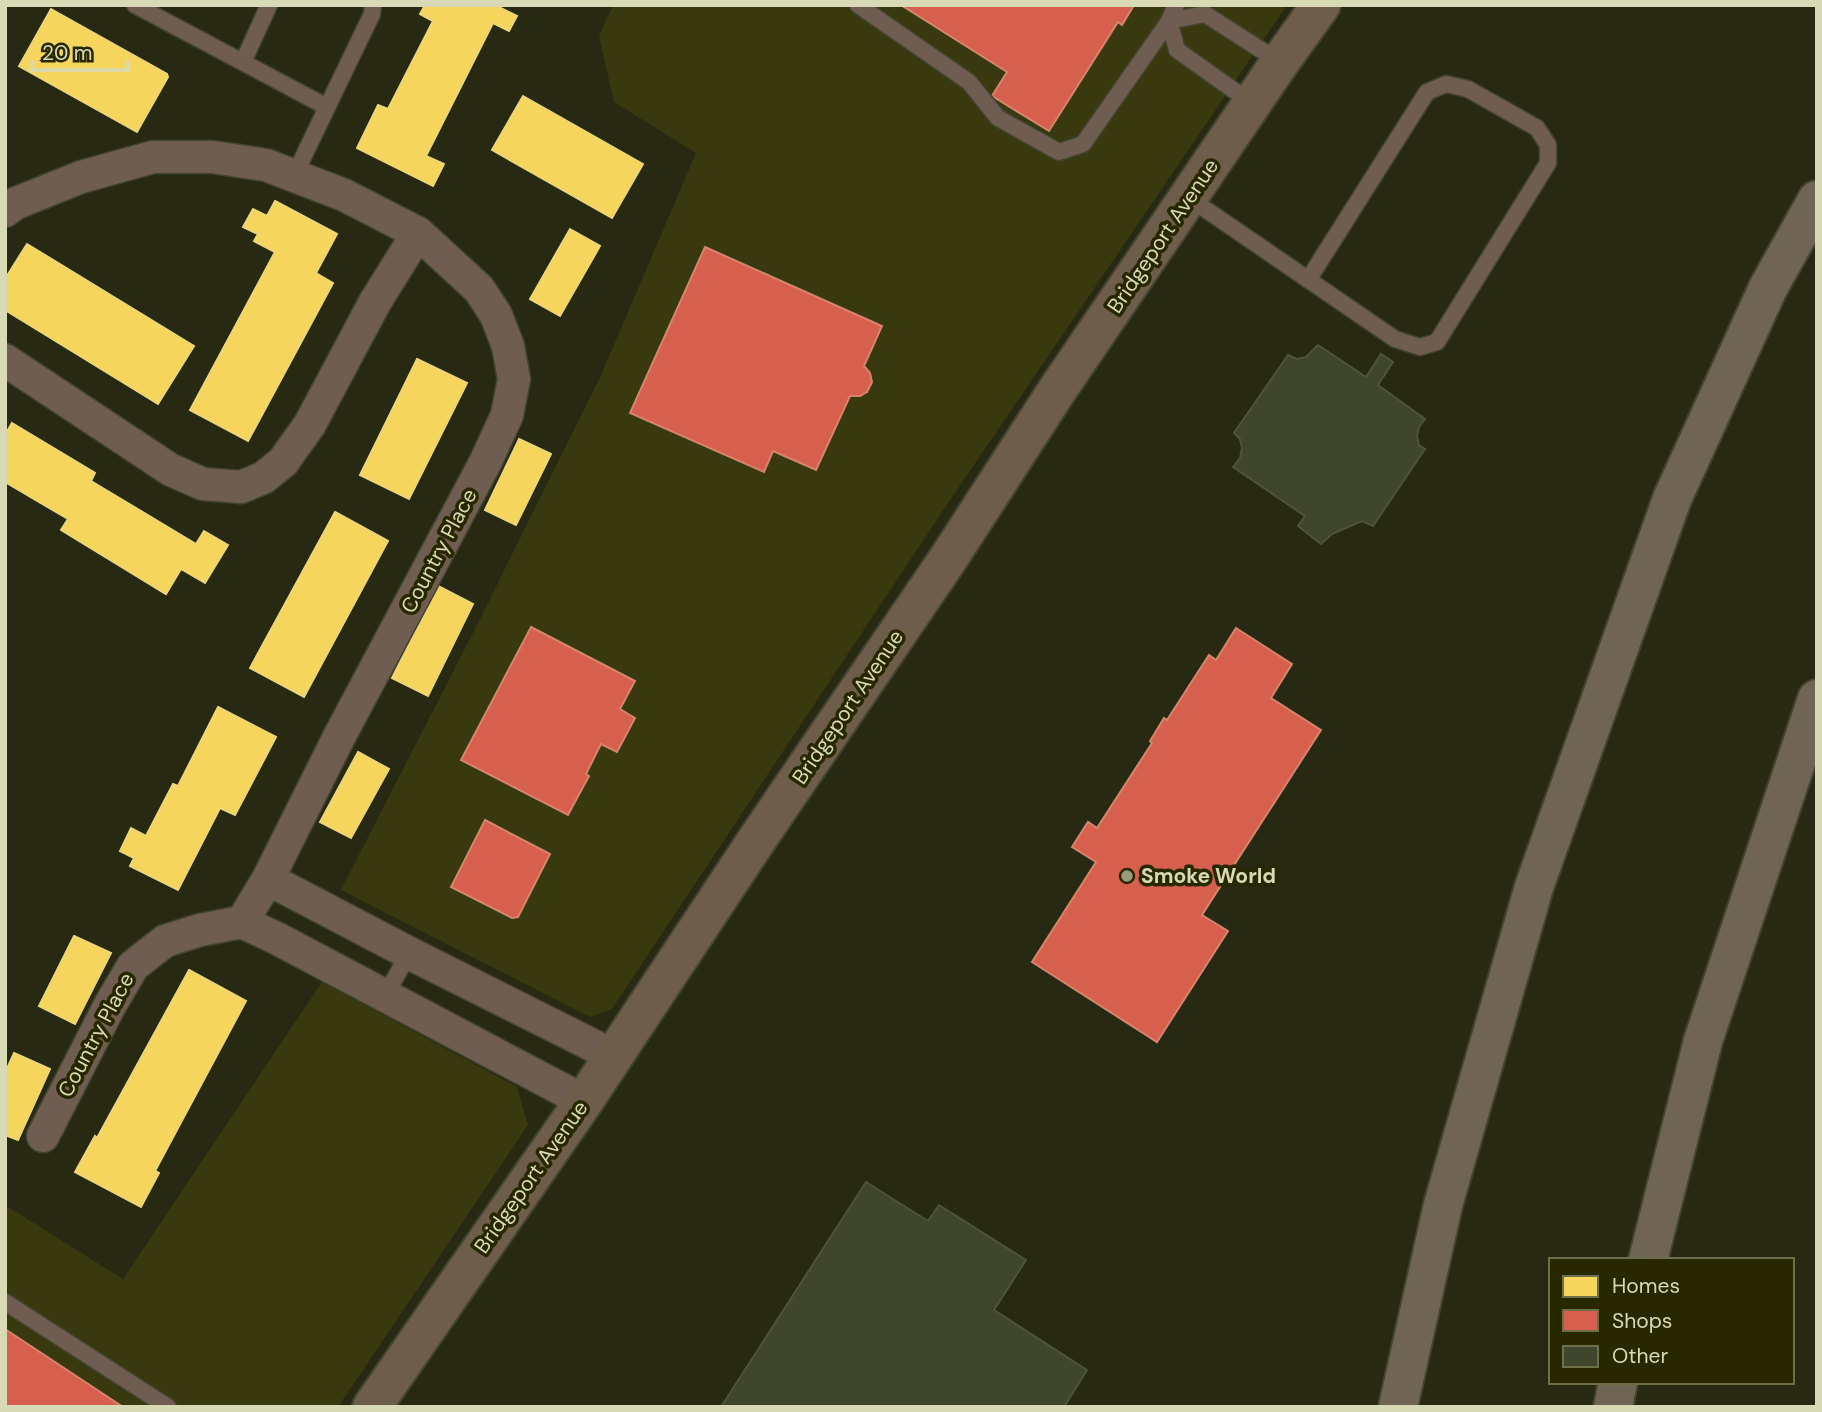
<svg xmlns="http://www.w3.org/2000/svg" width="1822" height="1412" font-family="'DM Sans',sans-serif">
  <rect width="100%" height="100%" fill="#282912"/>
  <g fill="#38390f">
    <polygon points="613,5 1287,5 946,506 612,1009 590,1017 341,890 478,623 601,375 696,153 614,102 599,36"/>
    <polygon points="322,982 517,1087 528,1125 338,1407 5,1407 5,1205 123,1279"/>
  </g>
  <g fill="#f6d55c" stroke="#edd677" stroke-width="2">
    <polygon points="425,5 495,5 517,16 509,31 493,23 426,156 444,164 433,186 357,148 378,105 388,109 433,21 420,14"/>
    <polygon points="51,9 167,74 168,77 137,132 19,66"/>
    <polygon points="523,96 643,164 612,218 492,150"/>
    <polygon points="275,201 337,234 316,273 333,283 248,441 190,410 275,252 254,241 258,234 243,227 253,209 267,216"/>
    <polygon points="570,229 600,246 560,316 530,299"/>
    <polygon points="27,244 194,346 158,404 5,310 5,279"/>
    <polygon points="417,359 467,383 409,499 360,475"/>
    <polygon points="12,423 95,473 91,481 196,544 204,531 228,545 205,583 181,569 166,594 61,530 68,519 5,482 5,435"/>
    <polygon points="519,439 551,454 516,525 485,510"/>
    <polygon points="335,512 388,541 304,697 250,668"/>
    <polygon points="438,586 473,604 428,696 392,678"/>
    <polygon points="218,707 276,737 235,815 220,808 178,890 130,866 134,858 120,851 131,828 146,836 173,784 178,786"/>
    <polygon points="358,752 389,769 351,838 320,822"/>
    <polygon points="74,936 111,953 75,1024 39,1006"/>
    <polygon points="189,970 246,1001 155,1171 159,1173 141,1207 75,1172 95,1136 97,1138"/>
    <polygon points="14,1053 50,1069 18,1140 5,1135 5,1073"/>
  </g>
  <g fill="#d6604d" stroke="#d6856c" stroke-width="2">
    <polygon points="901,5 1134,5 1122,25 1118,22 1049,131 992,96 1007,72"/>
    <polygon points="705,247 882,326 864,366 870,373 872,382 867,392 860,396 850,396 816,470 773,451 764,472 630,413"/>
    <polygon points="531,627 635,681 620,709 635,718 617,752 601,744 586,774 589,776 568,815 461,760"/>
    <polygon points="1236,628 1292,664 1271,698 1321,730 1202,915 1228,931 1157,1042 1032,962 1096,862 1072,847 1088,822 1097,828 1152,743 1150,741 1164,718 1167,720 1209,655 1216,660"/>
    <polygon points="485,820 550,854 518,917 512,918 451,887"/>
    <polygon points="5,1329 123,1407 5,1407"/>
  </g>
  <g fill="#40462d" stroke="#4d533c" stroke-width="2">
    <polygon points="1318,345 1366,377 1381,354 1393,362 1378,385 1425,419 1419,427 1417,436 1419,445 1425,449 1373,526 1362,521 1332,534 1321,544 1298,526 1305,516 1233,467 1240,458 1242,448 1240,439 1234,433 1288,355 1297,359 1306,357"/>
    <polygon points="866,1182 928,1221 939,1205 1026,1260 994,1310 1087,1370 1064,1407 721,1407"/>
  </g>
  <g fill="none" stroke-linecap="round" stroke-linejoin="round">
    <g stroke="#42442e" stroke-width="19">
      <g id="lane">
        <polyline points="135,5 327,107"/>
        <polyline points="858,5 969,82 998,118 1059,152 1083,144 1169,21 1176,5"/>
        <polyline points="243,62 269,5"/>
        <polyline points="1253,104 1177,50 1169,21 1205,14 1280,62"/>
        <polyline points="294,176 372,14 373,5"/>
        <polyline points="1189,198 1395,339 1420,347 1437,342 1548,163 1548,145 1537,128 1468,89 1446,84 1427,92 1308,280"/>
        <polyline points="385,996 409,953"/>
        <polyline points="5,1302 168,1407"/>
      </g>
    </g>
    <g stroke="#42442e" stroke-width="35">
      <g id="street">
        <polyline points="5,211 14,204 81,177 153,157 212,157 266,165 344,195 418,233 479,289 496,315 508,346 514,379 507,415 486,461 339,737 268,879 242,922"/>
        <polyline points="5,360 171,470 203,484 241,487 263,478 283,462 310,424 375,302 418,233"/>
        <polyline points="268,879 409,953 614,1056"/>
        <polyline points="43,1136 110,1005 133,966 165,941 200,930 242,922 278,939 584,1101"/>
      </g>
    </g>
    <g stroke="#42442e" stroke-width="42">
      <polyline id="secondary" points="372,1407 584,1101 758,838 948,559 1056,392 1280,62 1321,5"/>
    </g>
    <g stroke="#42442e" stroke-width="42">
      <g id="highway">
        <polyline points="1648,1260 1703,1041 1817,699"/>
        <polyline points="1398,1407 1443,1205 1534,887 1672,499 1768,288 1817,200"/>
        <polyline points="1613,1407 1618,1382"/>
      </g>
    </g>
    <use href="#lane" stroke="#6e5d50" stroke-width="16"/>
    <use href="#street" stroke="#6e5d50" stroke-width="32"/>
    <use href="#secondary" stroke="#6f5d4c" stroke-width="38"/>
    <use href="#highway" stroke="#706455" stroke-width="38"/>
  </g>
  <circle fill="#9a9c7c" stroke="#272800" stroke-width="2.5" cx="1127" cy="876" r="7"/>
  <g text-anchor="middle" dominant-baseline="central" stroke-width="7" stroke-linejoin="round" paint-order="stroke">
    <g font-size="21" fill="#d7dab5" stroke="#272800">
      <text transform="translate(1163 236) rotate(-56)">Bridgeport Avenue</text>
      <text transform="translate(439 551) rotate(-62)">Country Place</text>
      <text transform="translate(848 707) rotate(-56)">Bridgeport Avenue</text>
      <text transform="translate(96 1035) rotate(-62)">Country Place</text>
      <text transform="translate(531 1177) rotate(-55)">Bridgeport Avenue</text>
    </g>
    <g font-size="21" font-weight="bold" fill="#d7dab5" stroke="#272800" text-anchor="start">
      <text x="1141" y="876">Smoke World</text>
    </g>
  </g>
  <rect width="1822" height="1412" fill="none" stroke="#d7dab5" stroke-width="14"/>
  <rect x="1549" y="1258" width="245" height="126" fill="#272800" stroke="#6d6f48" stroke-width="2"/>
  <rect x="1563" y="1276" width="35" height="21" fill="#f6d55c" stroke="#6d6f48" stroke-width="2"/>
  <text x="1612" y="1293" font-size="21" fill="#d7dab5">Homes</text>
  <rect x="1563" y="1310" width="35" height="21" fill="#d6604d" stroke="#6d6f48" stroke-width="2"/>
  <text x="1612" y="1328" font-size="21" fill="#d7dab5">Shops</text>
  <rect x="1563" y="1346" width="35" height="21" fill="#40462d" stroke="#6d6f48" stroke-width="2"/>
  <text x="1612" y="1363" font-size="21" fill="#d7dab5">Other</text>
  <path d="M32 60v10h96v-10" fill="none" stroke="#d7dab5" stroke-width="3.5"/>
  <text x="42" y="60" font-size="21" fill="#d7dab5" stroke="#272800" stroke-width="5" paint-order="stroke">20 m</text>
</svg>
